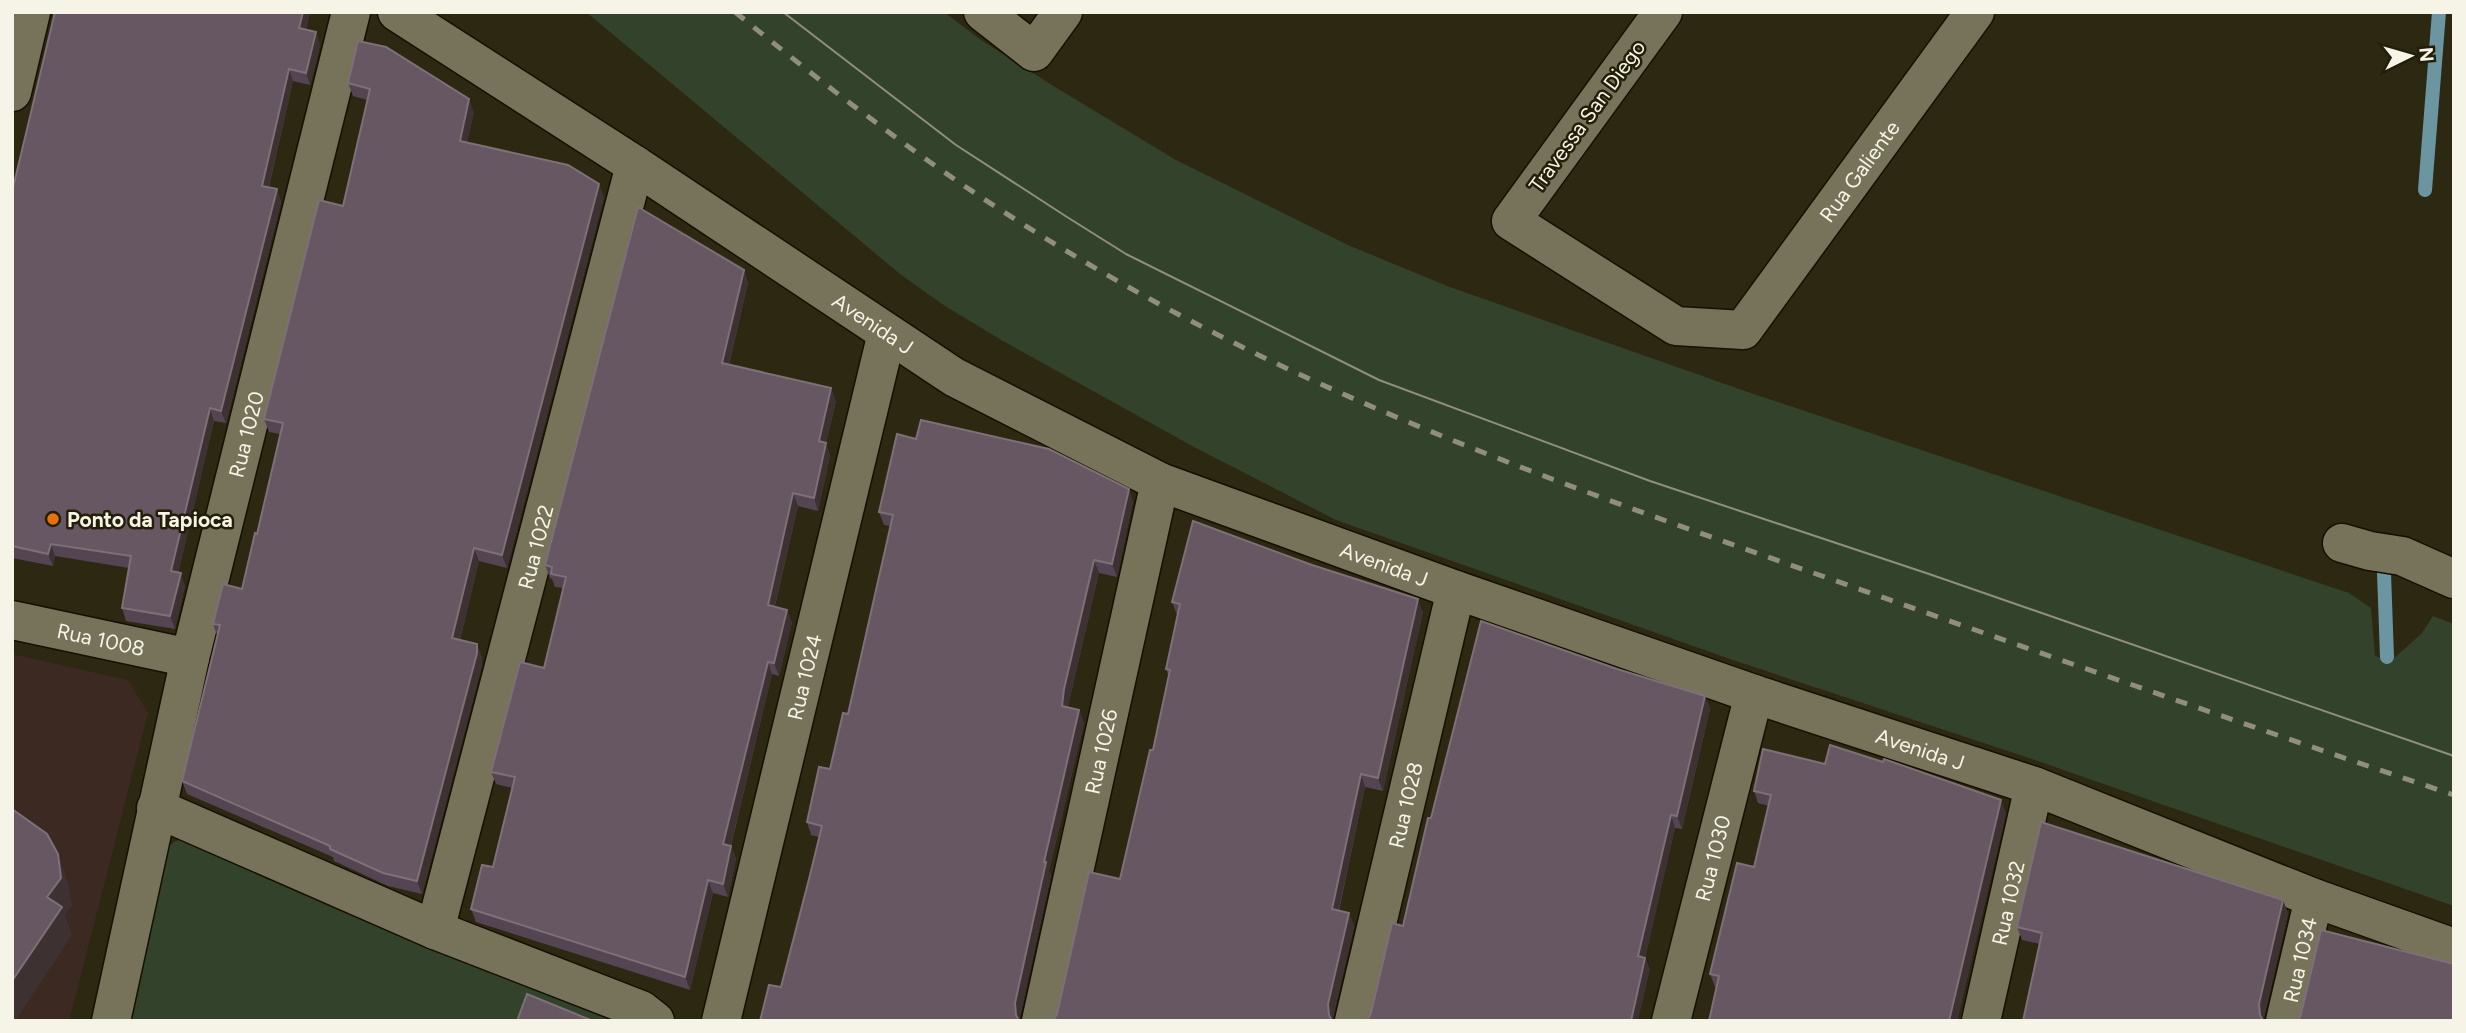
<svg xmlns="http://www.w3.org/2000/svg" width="2466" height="1033" font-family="Figtree,sans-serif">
  <rect width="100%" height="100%" fill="#2c2812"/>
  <polygon fill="#3c2a22" points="12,654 128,680 148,713 69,1021 12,1021"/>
  <g fill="#33432b">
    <polygon points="586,12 944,12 981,40 1055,87 1176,160 1348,245 1447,286 1745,391 2349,593 2371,608 2375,656 2391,661 2422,633 2433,616 2454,624 2454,906 2032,759 1730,659 1336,520 1194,447 1003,341 945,306 900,274"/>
    <polygon points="188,836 622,1021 128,1021 161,853 174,842"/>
  </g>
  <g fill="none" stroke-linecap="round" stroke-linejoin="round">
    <g stroke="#6a95a1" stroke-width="14">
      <polyline points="2425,190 2439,12"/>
      <polyline points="2384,573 2387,657"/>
    </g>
    <g stroke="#151000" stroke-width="41">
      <g id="minor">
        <path id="s1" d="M397 12 635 165 954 377 1160 482 1456 590 1754 694 2034 786 2314 898 2454 948"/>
        <polyline points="983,12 1034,52 1063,12"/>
        <path id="s2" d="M1663 12 1511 221 1676 326 1743 330 1975 12"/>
        <polyline points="12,92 31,12"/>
        <polyline points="2342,543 2370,551 2402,556 2454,579"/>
        <path id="s3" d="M12 620 190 658"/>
        <polyline points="156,808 435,930 641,1010 655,1021"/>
        <path id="s4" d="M435 930 635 165"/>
        <path id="s5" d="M111 1021 190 658 351 12"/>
        <path id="s6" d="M721 1021 887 333"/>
        <path id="s7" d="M1041 1021 1160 482"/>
        <path id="s8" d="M1354 1021 1456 590"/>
        <path id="s9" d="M1671 1021 1754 694"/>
        <path id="s10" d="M1981 1021 2034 786"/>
        <path id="s11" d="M2285 1021 2314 898"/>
      </g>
    </g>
    <use href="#minor" stroke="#77725a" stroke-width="38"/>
    <polyline stroke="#918e7c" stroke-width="2" points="783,12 956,145 1067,217 1126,254 1379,380 1650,481 1932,575 2454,756"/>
    <path stroke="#918e7c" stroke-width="5" stroke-dasharray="12 12" stroke-linecap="butt" d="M735 12C782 50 829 88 878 124 966 191 1062 251 1159 304 1369 418 1597 497 1822 576 2032 650 2242 724 2454 795"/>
  </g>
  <g fill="#554452">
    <polygon points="55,12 310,12 306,30 316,32 320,45 310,85 293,81 269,187 277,189 281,202 226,423 214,421 178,573 185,586 175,629 126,621 122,608 129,568 55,556 53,566 12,558 12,192"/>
    <polygon points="348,83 474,112 467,142 604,197 507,568 479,561 460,640 482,657 482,665 422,894 388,886 334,861 333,857 187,794 182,781 217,635 213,624 242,589 257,534 280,434 269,432 264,419 343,206 367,100 353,96"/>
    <polygon points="744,270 748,283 729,365 836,401 826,444 830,456 818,511 798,506 775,606 792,622 779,676 772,674 731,846 736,859 728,897 713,893 690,990 476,922 471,909 493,867 512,788 496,784 491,772 544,668 563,588 555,587 552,579 550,578 545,565"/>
    <polygon points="1133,501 1117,577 1099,573 1069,702 1068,707 1079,710 1084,723 1049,871 1051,875 1020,1016 1020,1021 781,987 809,879 819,837 811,835 807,822 830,769 848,714 891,526 884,525 879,512"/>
    <polygon points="1172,602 1423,612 1383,791 1365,787 1339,911 1349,913 1354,926 1333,1017 1057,1014 1120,879 1153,750 1169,677 1166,669 1177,615"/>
    <polygon points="1617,669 1705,696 1710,709 1682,829 1675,828 1645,958 1650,970 1371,1013 1403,926 1431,818"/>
    <polygon points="1754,791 2006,813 1957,1021 1709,1021 1717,987 1715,987 1710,974 1754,867 1769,806 1758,803"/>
    <polygon points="2288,913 2264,1017 2040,944 2022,940 2017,927"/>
  </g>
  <g fill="#3d3132">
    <polygon points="303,12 310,12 303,41 299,28"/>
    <polygon points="316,32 320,45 310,85 306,73"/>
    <polygon points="289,69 293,81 266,198 262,186"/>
    <polygon points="469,99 474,112 465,153 460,141"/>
    <polygon points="599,184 604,197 507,568 502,555"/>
    <polygon points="277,189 281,202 226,423 221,411"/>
    <polygon points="744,270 748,283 726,376 722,363"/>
    <polygon points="831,388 836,401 826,444 830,456 818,511 814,498 819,441"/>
    <polygon points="210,408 214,421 176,584 171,571"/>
    <polygon points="1129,489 1133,501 1117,577 1112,564"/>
    <polygon points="793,493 798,506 772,617 768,605"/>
    <polygon points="51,544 55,556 53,566 48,554"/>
    <polygon points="474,548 479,561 457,651 452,638"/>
    <polygon points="1094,560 1099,573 1069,702 1066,719 1062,706 1064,689"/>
    <polygon points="181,573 185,586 175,629 170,616"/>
    <polygon points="1418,599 1423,612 1383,791 1378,778"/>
    <polygon points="787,610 792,622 779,676 774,663"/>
    <polygon points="477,644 482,657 482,665 422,894 417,881"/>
    <polygon points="768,662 772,674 728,857 723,844"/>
    <polygon points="1705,696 1710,709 1682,829 1677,816"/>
    <polygon points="1079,710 1084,723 1049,871 1051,875 1020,1016 1020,1021 1016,1015 1015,1003 1044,862"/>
    <polygon points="1361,774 1365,787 1336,922 1332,909"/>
    <polygon points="2001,800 2006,813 1957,1021 1949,1021"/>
    <polygon points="1671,815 1675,828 1643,969 1638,956"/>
    <polygon points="731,846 736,859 728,897 723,884"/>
    <polygon points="58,854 68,882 72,906 65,915 72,935 15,1021 13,1021 12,981"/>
    <polygon points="708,880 713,893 690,990 685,977"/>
    <polygon points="2283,900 2288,913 2264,1017 2264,1021 2260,1015 2259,1004"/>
    <polygon points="1349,913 1354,926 1333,1017 1333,1021 1331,1021 1329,1015 1328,1004"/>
    <polygon points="1645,958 1650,970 1638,1021 1631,1021"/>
  </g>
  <g fill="#665762" stroke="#7d7077" stroke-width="2">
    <polygon points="55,12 303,12 299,28 316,32 306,73 289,69 262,186 277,189 221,411 210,408 171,571 181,573 170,616 122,608 131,556 51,544 48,554 12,546 12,192"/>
    <polygon points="358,41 386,47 469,99 460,141 568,165 599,184 502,555 474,548 452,638 477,644 477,653 417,881 383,873 330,849 330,846 182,781 220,625 213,624 223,584 242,589 255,533 257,534 283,423 264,419 319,200 343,206 370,89 348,83"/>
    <polygon points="638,207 744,270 722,363 831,388 819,441 826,443 814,498 793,493 768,605 787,610 774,663 768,662 723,844 731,846 723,884 708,880 685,977 471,909 482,865 493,867 515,777 491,772 520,662 544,668 566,577 551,574 552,567 545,565"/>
    <polygon points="921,420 1049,449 1129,489 1112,564 1094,560 1064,689 1062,706 1079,710 1044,862 1046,862 1015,1003 1016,1015 1019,1021 760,1021 769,985 781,987 809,879 822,826 807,822 819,767 830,769 843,713 848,714 893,515 879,512 897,434 916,439"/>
    <polygon points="1193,521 1312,565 1418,599 1378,778 1361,774 1332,909 1349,913 1328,1004 1329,1015 1332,1021 1053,1021 1057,1014 1089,872 1120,879 1150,750 1153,750 1170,670 1166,669 1180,604 1172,602"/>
    <polygon points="1481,621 1617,669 1705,696 1677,816 1671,815 1638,956 1645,958 1631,1021 1367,1021 1371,1013 1392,923 1403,926 1428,818 1431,818"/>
    <polygon points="1830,745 1883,762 1884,759 2001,800 1949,1021 1709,1021 1719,976 1710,974 1737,863 1754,867 1771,795 1754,791 1763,749 1825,764"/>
    <polygon points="12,809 47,834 58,854 61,878 47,897 62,907 12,981"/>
    <polygon points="2041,822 2283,900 2259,1004 2260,1015 2263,1021 2023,1021 2042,933 2017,927"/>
    <polygon points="2321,930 2454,964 2454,1021 2298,1021 2301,1014"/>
    <polygon points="527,994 593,1021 517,1021"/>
  </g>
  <circle fill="#e8710a" stroke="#231e08" stroke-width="2.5" cx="53" cy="519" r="7"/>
  <g text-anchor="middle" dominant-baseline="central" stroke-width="5" stroke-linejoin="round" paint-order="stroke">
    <g font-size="21" fill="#f6f4e6" stroke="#231e08">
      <text transform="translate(1587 116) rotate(-54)">Travessa San Diego</text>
      <text stroke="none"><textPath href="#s2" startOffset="718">Rua Galiente</textPath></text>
      <text stroke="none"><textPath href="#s1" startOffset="569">Avenida J</textPath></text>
      <text stroke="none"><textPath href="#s5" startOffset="602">Rua 1020</textPath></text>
      <text stroke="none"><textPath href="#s4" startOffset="396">Rua 1022</textPath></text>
      <text stroke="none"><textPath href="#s1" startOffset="1136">Avenida J</textPath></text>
      <text stroke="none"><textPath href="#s3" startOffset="91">Rua 1008</textPath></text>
      <text stroke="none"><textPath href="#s6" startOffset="354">Rua 1024</textPath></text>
      <text stroke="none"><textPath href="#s1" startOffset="1703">Avenida J</textPath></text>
      <text stroke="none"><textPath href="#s7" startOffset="276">Rua 1026</textPath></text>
      <text stroke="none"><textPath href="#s8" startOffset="222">Rua 1028</textPath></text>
      <text stroke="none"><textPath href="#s9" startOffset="168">Rua 1030</textPath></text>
      <text stroke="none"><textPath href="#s10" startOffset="121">Rua 1032</textPath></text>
      <text stroke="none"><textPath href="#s11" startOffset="63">Rua 1034</textPath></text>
    </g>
    <g font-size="21" font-weight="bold" fill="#f6f4e6" stroke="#231e08" text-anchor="start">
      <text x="67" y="519">Ponto da Tapioca</text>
    </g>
  </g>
  <rect width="2466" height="1033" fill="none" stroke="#f6f4e6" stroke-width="28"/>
  <g transform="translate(2410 56) rotate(85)" stroke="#231e08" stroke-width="5" paint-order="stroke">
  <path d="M0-5L12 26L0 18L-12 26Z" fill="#f6f4e6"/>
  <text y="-10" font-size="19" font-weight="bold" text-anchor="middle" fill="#f6f4e6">N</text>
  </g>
</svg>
